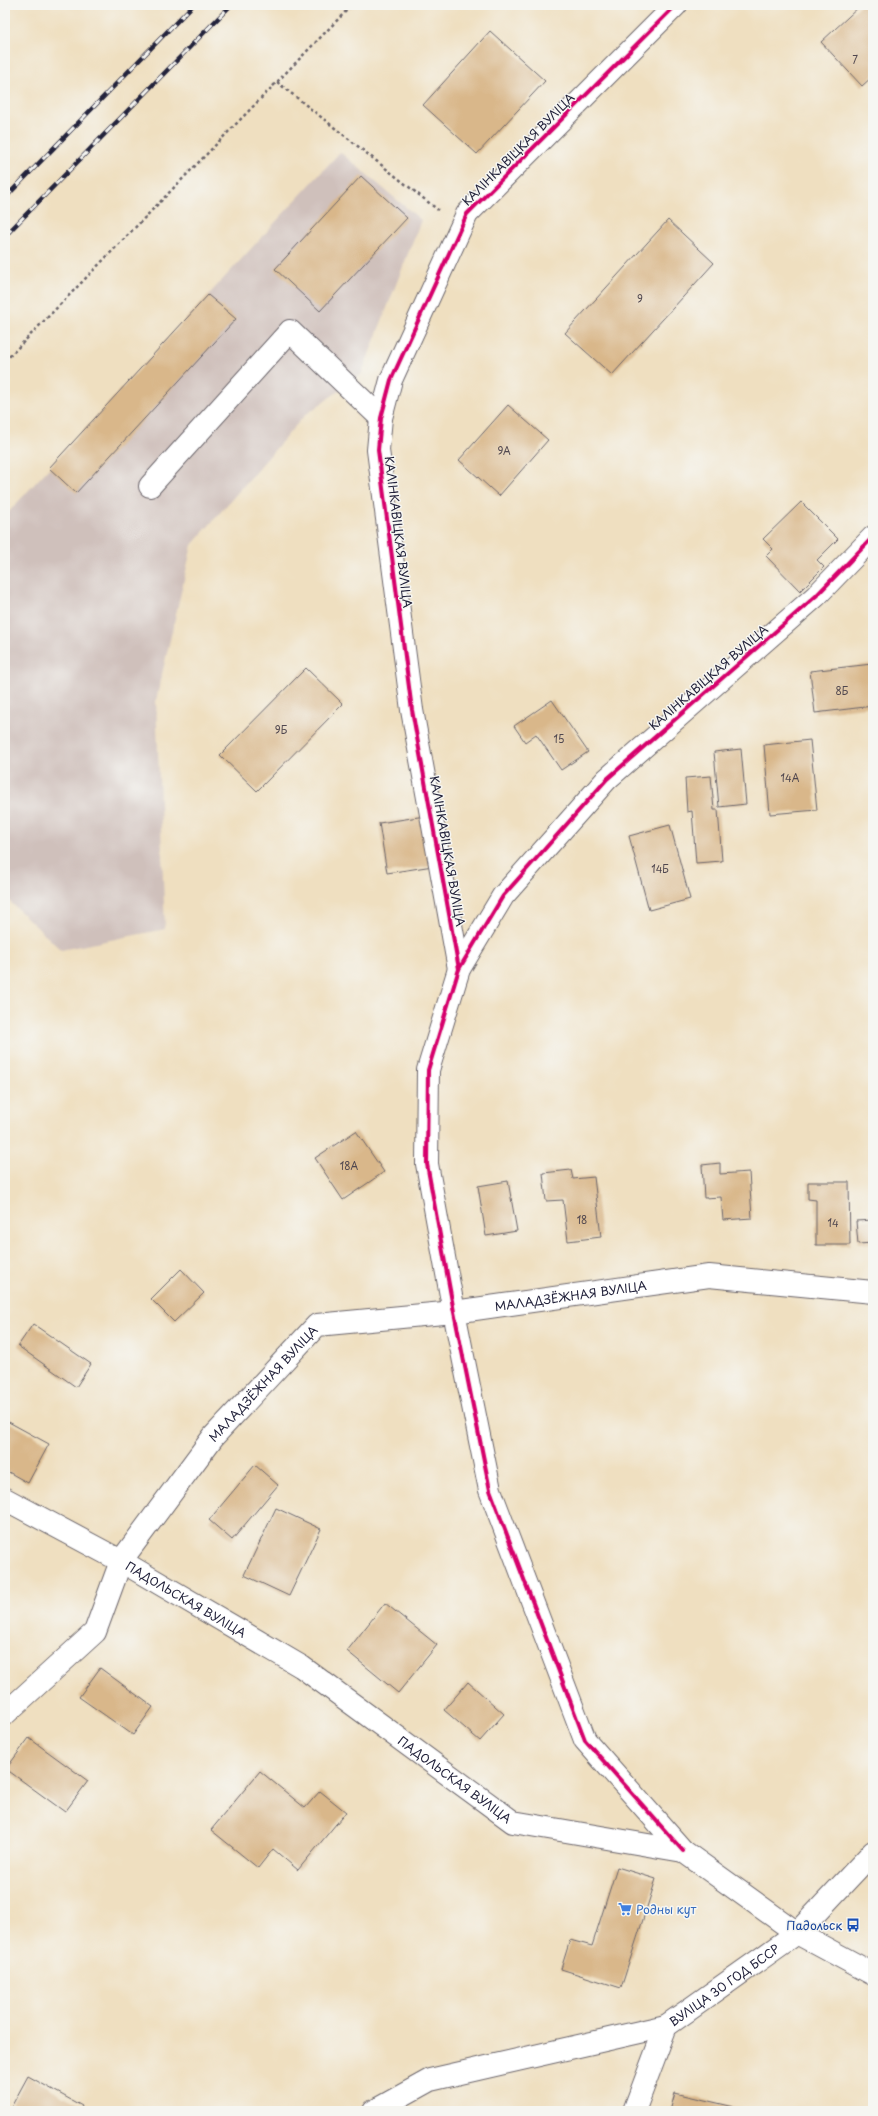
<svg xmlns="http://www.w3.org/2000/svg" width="878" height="2116" font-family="'Playpen Sans',sans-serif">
  <rect width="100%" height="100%" fill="#f6f6f2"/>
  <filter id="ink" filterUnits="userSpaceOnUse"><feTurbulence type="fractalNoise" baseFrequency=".025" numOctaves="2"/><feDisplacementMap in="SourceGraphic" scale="8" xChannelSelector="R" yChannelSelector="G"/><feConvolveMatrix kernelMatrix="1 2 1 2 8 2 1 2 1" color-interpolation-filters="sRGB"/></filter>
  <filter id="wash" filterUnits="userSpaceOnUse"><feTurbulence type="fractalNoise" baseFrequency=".012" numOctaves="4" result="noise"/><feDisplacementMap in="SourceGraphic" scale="16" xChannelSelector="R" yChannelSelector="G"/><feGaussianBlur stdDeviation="0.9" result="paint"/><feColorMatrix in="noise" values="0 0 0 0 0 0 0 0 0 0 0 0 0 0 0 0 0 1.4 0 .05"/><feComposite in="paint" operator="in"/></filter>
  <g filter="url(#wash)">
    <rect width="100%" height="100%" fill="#efdfc0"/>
    <polygon fill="#cfc0bb" points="340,152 421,220 361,375 305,415 192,545 156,700 165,929 61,950 5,897 5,516"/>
    <g id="blocks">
      <g fill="#d9b78a">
        <polygon points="861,5 873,5 873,76 862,86 821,42"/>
        <polygon points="490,31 545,81 477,154 423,105"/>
        <polygon points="361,176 407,218 320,311 275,269"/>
        <polygon points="668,220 714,263 612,375 565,333"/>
        <polygon points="208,295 236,319 76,493 49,468"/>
        <polygon points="508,405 548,440 499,496 459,460"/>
        <polygon points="801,502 838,539 817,560 824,567 800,591 766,556 773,549 763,539"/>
        <polygon points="872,664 873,706 815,713 810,671"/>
        <polygon points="306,668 343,704 257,791 220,755"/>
        <polygon points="552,700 588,752 561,770 536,734 525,742 514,726"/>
        <polygon points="810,740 817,810 770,814 764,745"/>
        <polygon points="741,749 746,804 719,807 714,752"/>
        <polygon points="711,776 714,810 718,810 722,861 696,863 692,811 687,812 685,778"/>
        <polygon points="425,816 433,866 387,873 379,823"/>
        <polygon points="670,825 690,899 649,910 629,836"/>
        <polygon points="356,1131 384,1172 343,1200 315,1158"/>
        <polygon points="720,1163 720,1174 749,1172 752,1218 723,1220 721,1197 704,1198 702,1165"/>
        <polygon points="571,1170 573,1179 594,1177 601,1237 568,1241 563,1200 546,1201 543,1173"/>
        <polygon points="508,1181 517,1231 486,1236 478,1186"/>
        <polygon points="808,1182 849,1182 850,1245 816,1245 816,1200 808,1199"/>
        <polygon points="873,1220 873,1243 858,1244 856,1221"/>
        <polygon points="181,1269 204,1293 174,1322 151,1299"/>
        <polygon points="33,1324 91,1364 76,1387 18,1346"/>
        <polygon points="5,1420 49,1444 28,1483 5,1470"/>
        <polygon points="255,1465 278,1485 232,1540 209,1520"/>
        <polygon points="276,1508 321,1529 289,1596 244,1575"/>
        <polygon points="385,1603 437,1645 398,1693 347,1651"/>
        <polygon points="100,1668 153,1707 133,1735 79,1697"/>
        <polygon points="468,1682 504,1714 480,1741 444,1710"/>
        <polygon points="29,1738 88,1781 65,1812 6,1769"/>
        <polygon points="260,1771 305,1808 320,1791 346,1812 298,1870 273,1849 258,1868 211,1830"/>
        <polygon points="617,1867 656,1879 621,1988 561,1969 570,1940 592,1946"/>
        <polygon points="28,2076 82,2106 80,2111 9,2111"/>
        <polygon points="675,2093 747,2110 747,2111 670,2111"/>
      </g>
    </g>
  </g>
  <g filter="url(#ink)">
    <use href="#blocks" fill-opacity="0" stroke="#6a646a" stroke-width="1"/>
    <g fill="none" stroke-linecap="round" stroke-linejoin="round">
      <g stroke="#6a646a" stroke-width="24">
        <g id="minor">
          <polyline points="150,486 290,331 381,418"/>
          <polyline points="459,969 412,710 378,450 381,418 391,380 467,214 676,5"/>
          <path id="s1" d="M5 1499 121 1561 302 1667 513 1822 683 1851 797 1933 873 1974"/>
          <path id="s2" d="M5 1714 95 1632 121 1561 213 1437 317 1325 454 1312 709 1276 873 1292"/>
          <polyline points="683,1851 585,1740 490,1490 454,1312 427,1164 428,1070 459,969 503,896 607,779 816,596 873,537"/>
          <polyline points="374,2111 430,2080 666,2026"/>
          <path id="s3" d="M634 2111 666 2026 797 1933 873 1852"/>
        </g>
      </g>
      <g stroke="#6a646a" stroke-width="2.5" stroke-dasharray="3 3" stroke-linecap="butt">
        <polyline points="277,82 438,210"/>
        <polyline points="5,361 352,5"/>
      </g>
      <use href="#minor" stroke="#fff" stroke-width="22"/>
      <g stroke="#22223b" stroke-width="4.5">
        <g id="rail">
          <polyline points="5,198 193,5"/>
          <polyline points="5,236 231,5"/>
        </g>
      </g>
      <use href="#rail" stroke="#f6f6f2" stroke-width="3" stroke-dasharray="9" stroke-linecap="butt"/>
      <g stroke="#f6f6f2" stroke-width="6">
        <g id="cycleway">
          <polyline points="459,969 412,710 378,450 381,418 391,380 467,214 676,5"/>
          <polyline points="683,1851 585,1740 490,1490 454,1312 427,1164 428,1070 459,969 503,896 607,779 816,596 873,537"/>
        </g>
      </g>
      <use href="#cycleway" stroke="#d6006c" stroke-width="4"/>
    </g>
  </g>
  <defs>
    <g id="supermarket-bare" transform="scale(1.08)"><path d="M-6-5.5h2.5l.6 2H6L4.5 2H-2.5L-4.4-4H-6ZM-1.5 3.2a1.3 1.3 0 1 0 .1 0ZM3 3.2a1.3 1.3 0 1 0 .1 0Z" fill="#3f7fe0" stroke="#f6f6f2" stroke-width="2.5" paint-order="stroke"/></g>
    <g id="bus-bare" transform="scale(1.08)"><path d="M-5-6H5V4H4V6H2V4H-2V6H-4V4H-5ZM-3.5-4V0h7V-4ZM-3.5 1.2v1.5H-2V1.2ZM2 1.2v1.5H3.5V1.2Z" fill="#1a4fb4" stroke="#f6f6f2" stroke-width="2.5" paint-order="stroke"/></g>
  </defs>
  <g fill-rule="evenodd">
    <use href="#supermarket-bare" x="625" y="1909"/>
    <use href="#bus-bare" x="853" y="1925"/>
  </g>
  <g text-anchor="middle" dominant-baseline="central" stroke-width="3" stroke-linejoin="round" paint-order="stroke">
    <g font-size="10" fill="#50474f">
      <text x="855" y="59">7</text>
      <text x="640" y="298">9</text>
      <text x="504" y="450">9А</text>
      <text x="842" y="690">8Б</text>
      <text x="281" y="729">9Б</text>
      <text x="559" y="738">15</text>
      <text x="790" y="777">14А</text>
      <text x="660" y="868">14Б</text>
      <text x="349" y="1165">18А</text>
      <text x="582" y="1219">18</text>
      <text x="833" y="1222">14</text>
    </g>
    <g font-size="12" fill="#22223b" stroke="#f6f6f2">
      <text transform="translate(518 149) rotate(-45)">КАЛІНКАВІЦКАЯ ВУЛІЦА</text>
      <text transform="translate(399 532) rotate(83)">КАЛІНКАВІЦКАЯ ВУЛІЦА</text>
      <text transform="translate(708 677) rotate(-41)">КАЛІНКАВІЦКАЯ ВУЛІЦА</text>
      <text transform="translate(448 851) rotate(80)">КАЛІНКАВІЦКАЯ ВУЛІЦА</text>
      <text stroke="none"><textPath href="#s2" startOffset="760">МАЛАДЗЁЖНАЯ ВУЛІЦА</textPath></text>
      <text stroke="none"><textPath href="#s2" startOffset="425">МАЛАДЗЁЖНАЯ ВУЛІЦА</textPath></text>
      <text stroke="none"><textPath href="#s1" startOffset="207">ПАДОЛЬСКАЯ ВУЛІЦА</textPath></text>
      <text stroke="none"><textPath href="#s1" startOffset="531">ПАДОЛЬСКАЯ ВУЛІЦА</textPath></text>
      <text stroke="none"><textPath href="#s3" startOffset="162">ВУЛІЦА 30 ГОД БССР</textPath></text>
    </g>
    <g font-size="12" fill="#366cbe" stroke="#f6f6f2" text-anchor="start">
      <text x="636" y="1909">Родны кут</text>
    </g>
    <g font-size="12" fill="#164399" stroke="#f6f6f2" text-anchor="end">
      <text x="842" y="1925">Падольск</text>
    </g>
  </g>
  <rect width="878" height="2116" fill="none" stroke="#f6f6f2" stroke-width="20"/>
</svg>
